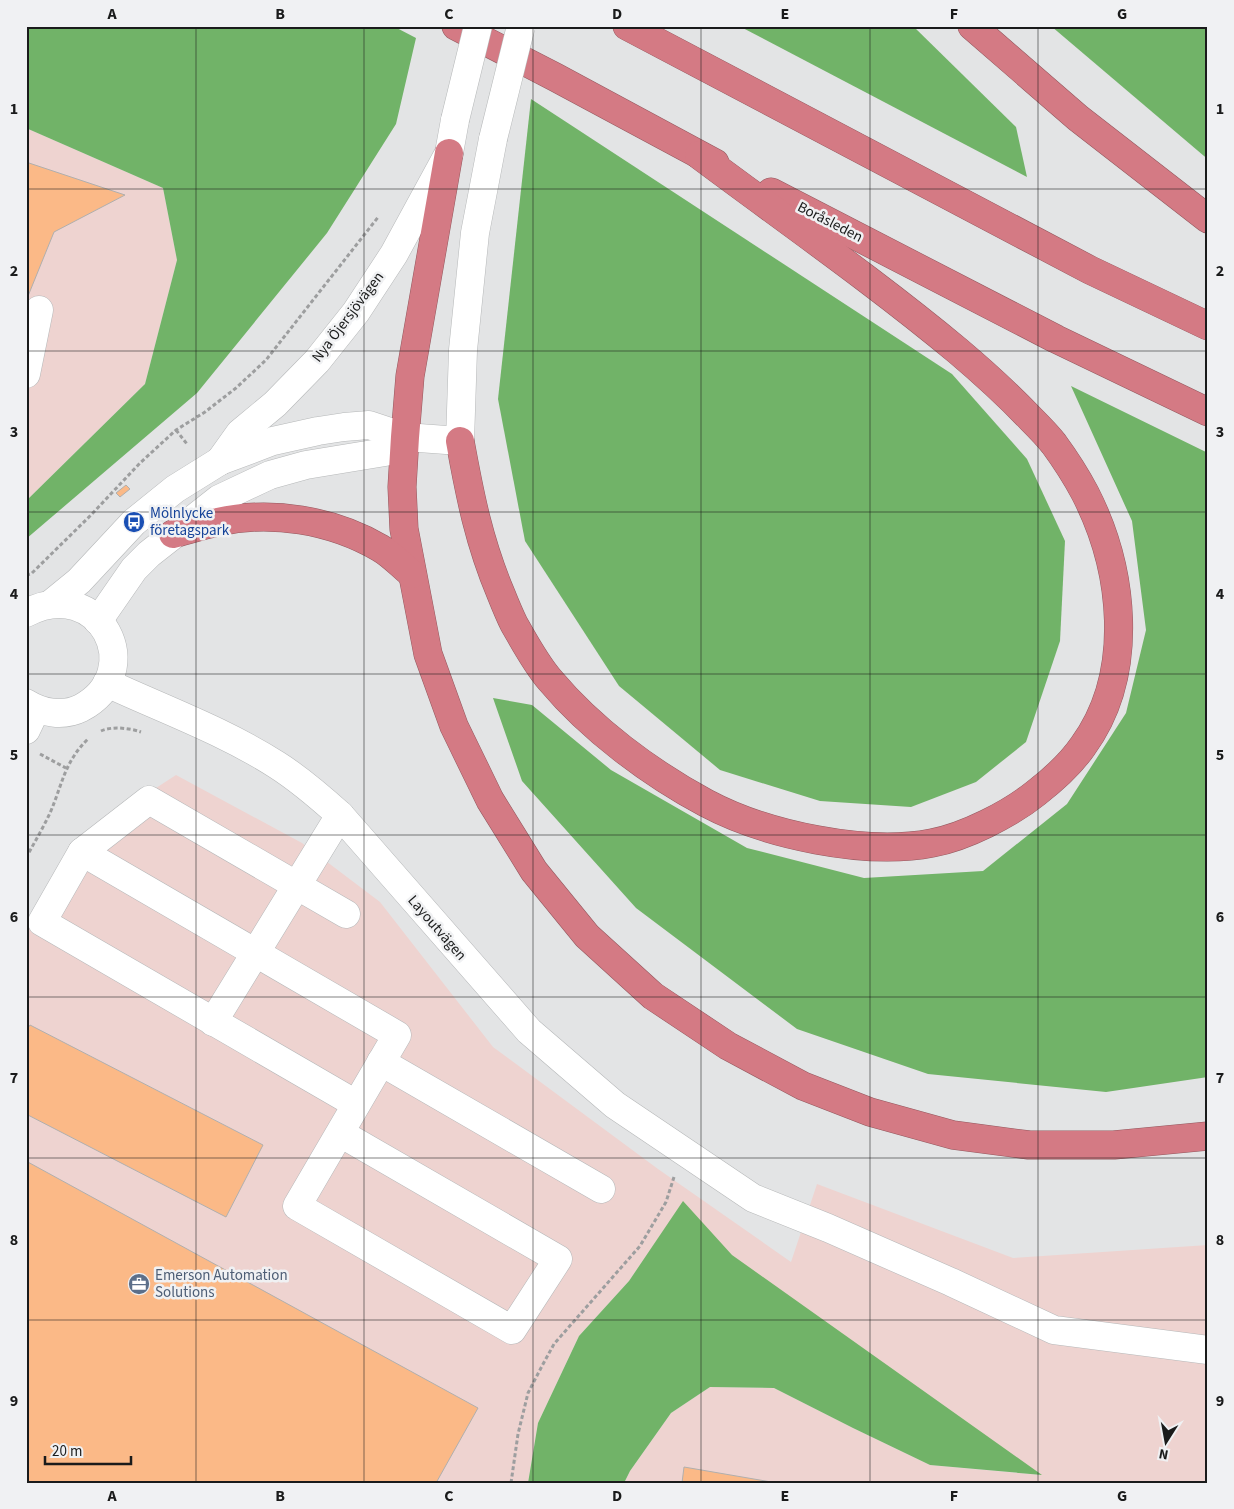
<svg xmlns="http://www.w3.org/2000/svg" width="1234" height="1509" font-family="'Source Sans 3',sans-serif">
  <rect width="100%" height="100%" fill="#e3e4e5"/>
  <g fill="#eed3d0">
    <polygon points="26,128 163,188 177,260 145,384 26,501"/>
    <polygon points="176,775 302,843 380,902 493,1047 658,1169 791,1262 817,1184 1013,1258 1208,1245 1208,1483 624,1483 630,1471 671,1413 710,1387 774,1388 853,1428 930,1465 1041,1475 731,1255 683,1202 629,1281 579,1336 538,1423 528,1483 26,1483 26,929 70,844"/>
  </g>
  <g fill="#71b368">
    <polygon points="26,26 393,26 416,38 396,124 327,233 197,393 26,539 26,501 145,384 177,260 163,188 26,128"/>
    <polygon points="739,26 913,26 1016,127 1027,177"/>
    <polygon points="1051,26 1208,26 1208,159 1204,156"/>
    <polygon points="531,99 952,374 1027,459 1065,541 1060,641 1026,742 976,782 911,807 820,801 720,770 619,686 525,541 498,399"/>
    <polygon points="1071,386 1208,453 1208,1077 1106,1092 928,1074 797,1029 636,908 522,781 493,698 532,705 611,770 747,848 864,878 983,871 1067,804 1126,713 1146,630 1132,521"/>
    <polygon points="683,1201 732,1255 1042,1475 930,1465 853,1428 774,1388 710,1387 671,1413 630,1471 624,1483 528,1483 538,1423 579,1336 629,1281"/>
  </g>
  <g fill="#fbb987" stroke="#b0afae">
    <polygon points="26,162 125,195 54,232 26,301"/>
    <polygon points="126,485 130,489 120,497 116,493"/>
    <polygon points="30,1025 263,1145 226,1217 26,1114 26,1031"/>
    <polygon points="26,1161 478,1408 436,1483 29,1483 26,1481"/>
    <polygon points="684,1467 777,1483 682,1483"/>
  </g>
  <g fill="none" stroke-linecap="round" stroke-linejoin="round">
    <g stroke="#b6b8b9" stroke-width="29">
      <g id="minor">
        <polyline points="26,374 39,310"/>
        <polyline points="220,461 240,433 275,404 317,361 356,312 394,254 449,153 455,120"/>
        <polyline points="52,603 79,581 134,522 175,489 220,461 273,441 318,431 344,427 369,425 405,437 460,441 463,350 475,233 493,139"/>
        <path d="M26 613C100 574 149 672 81 708 63 717 42 713 26 703"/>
        <polyline points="98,621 134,569 149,554 219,499 270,475 306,465 385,452 405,437"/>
        <path d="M107 683C163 709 224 731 277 765 299 779 320 797 340 815L529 1031 615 1105 753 1198 828 1228 951 1282 1054 1330 1208 1350"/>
        <polyline points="26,730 36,709"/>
        <polyline points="82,852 397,1035 297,1206 512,1330 558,1259 340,1133"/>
        <polyline points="346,914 149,800 82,852 42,922 356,1104"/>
        <polyline points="213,1022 340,815"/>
        <polyline points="381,1062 601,1189"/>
      </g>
    </g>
    <g stroke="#93595f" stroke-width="29">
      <g id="highway">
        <polyline points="456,26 555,77 715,163"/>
        <polyline points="627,26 1090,270 1208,326"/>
        <polyline points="972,26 1078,118 1208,219"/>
        <polyline points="449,153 410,376 405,437 402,487 404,529 428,654 454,726 490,800 534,871 587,936 653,996 728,1046 803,1086 870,1112 953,1135 1029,1145 1114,1145 1208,1136"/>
        <polyline points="771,192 1056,339 1208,412"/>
        <path d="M460 441C470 496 479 542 501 594 505 604 509 614 514 624 525 643 536 664 550 680 591 729 650 773 706 803 766 835 866 856 932 843 965 837 1010 814 1036 793 1054 779 1070 765 1083 746 1136 673 1124 569 1085 493 1076 476 1065 459 1054 444 1047 435 1039 427 1031 419 1008 395 984 373 958 351 875 282 786 220 699 155"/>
        <path d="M173 534C188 530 203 525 218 522 271 510 332 520 380 548 391 554 402 566 412 574"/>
      </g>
    </g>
    <g stroke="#9d9e9f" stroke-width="3" stroke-dasharray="4 2.5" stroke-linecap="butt">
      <polyline points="176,430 187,444"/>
      <polyline points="26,575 31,574 91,515 140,463 176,430 205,412 236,388 266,360 379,216"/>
      <path d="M101 731C112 726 129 728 141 732"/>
      <polyline points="40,754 66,768"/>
      <path d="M26 858C34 843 43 828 50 813 63 783 64 762 89 738"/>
      <polyline points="511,1483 518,1434 528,1393 542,1366 554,1344 640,1246 666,1202 674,1177"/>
    </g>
    <use href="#minor" stroke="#fff" stroke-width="28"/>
    <use href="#highway" stroke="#d47a84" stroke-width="28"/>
    <g stroke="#b6b8b9" stroke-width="29" stroke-linecap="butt">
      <g id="minor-bridge">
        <polyline points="455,120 478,26"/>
        <polyline points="493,139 521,26"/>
      </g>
    </g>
    <use href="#minor-bridge" stroke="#fff" stroke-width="28"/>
  </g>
  <path fill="none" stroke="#1a1b1b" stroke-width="1" stroke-opacity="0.55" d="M196 26V1483M364 26V1483M533 26V1483M701 26V1483M870 26V1483M1038 26V1483M26 189H1208M26 351H1208M26 512H1208M26 674H1208M26 835H1208M26 997H1208M26 1158H1208M26 1320H1208"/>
  <defs>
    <g id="bus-disc" transform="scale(1.125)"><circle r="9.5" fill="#1a4fb4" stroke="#f0f1f3"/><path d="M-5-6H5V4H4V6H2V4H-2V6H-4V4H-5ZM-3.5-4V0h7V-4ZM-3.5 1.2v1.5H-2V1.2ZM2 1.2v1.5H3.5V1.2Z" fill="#fff"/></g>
    <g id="office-disc" transform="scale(1.125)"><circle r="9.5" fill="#5c6f8a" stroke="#f0f1f3"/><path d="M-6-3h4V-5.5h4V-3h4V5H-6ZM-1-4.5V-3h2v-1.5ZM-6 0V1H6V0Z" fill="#fff"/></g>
  </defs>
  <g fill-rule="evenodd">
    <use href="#bus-disc" x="134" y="522"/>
    <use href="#office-disc" x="139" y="1284"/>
  </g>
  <g text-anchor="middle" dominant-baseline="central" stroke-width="5" stroke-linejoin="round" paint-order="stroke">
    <g font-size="15" fill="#1a1b1b" stroke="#f0f1f3">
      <text transform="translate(830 222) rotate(27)">Boråsleden</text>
      <text transform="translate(348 317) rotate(-53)">Nya Öjersjövägen</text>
      <text transform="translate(437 928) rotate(49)">Layoutvägen</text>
    </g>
    <g font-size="15" fill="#164399" stroke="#f0f1f3" text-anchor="start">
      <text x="150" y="513">Mölnlycke<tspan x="150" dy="17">företagspark</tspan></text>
    </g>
    <g font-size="15" fill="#4e5e75" stroke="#f0f1f3" text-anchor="start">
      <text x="155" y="1275">Emerson Automation<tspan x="155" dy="17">Solutions</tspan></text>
    </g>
  </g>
  <rect width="1234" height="1509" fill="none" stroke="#f0f1f3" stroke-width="55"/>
  <g transform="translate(1166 1442) rotate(191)" stroke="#f0f1f3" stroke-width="4" paint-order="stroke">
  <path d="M0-4L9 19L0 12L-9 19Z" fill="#1a1b1b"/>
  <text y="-8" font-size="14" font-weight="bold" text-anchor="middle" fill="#1a1b1b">N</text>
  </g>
  <path d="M45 1456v8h86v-8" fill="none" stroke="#1a1b1b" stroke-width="2.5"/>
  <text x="52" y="1456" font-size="15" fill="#1a1b1b" stroke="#f0f1f3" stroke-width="4" paint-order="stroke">20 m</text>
  <rect x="28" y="28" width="1178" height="1454" fill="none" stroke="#1a1b1b" stroke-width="2"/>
  <g font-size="16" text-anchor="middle" font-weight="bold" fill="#1a1b1b">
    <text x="112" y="19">A</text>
    <text x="280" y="19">B</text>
    <text x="449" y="19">C</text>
    <text x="617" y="19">D</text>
    <text x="785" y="19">E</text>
    <text x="954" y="19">F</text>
    <text x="1122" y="19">G</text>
    <text x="14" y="114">1</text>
    <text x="1220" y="114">1</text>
    <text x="14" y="276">2</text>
    <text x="1220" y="276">2</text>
    <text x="14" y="437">3</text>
    <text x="1220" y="437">3</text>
    <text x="14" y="599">4</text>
    <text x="1220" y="599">4</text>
    <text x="14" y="760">5</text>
    <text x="1220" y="760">5</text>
    <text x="14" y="922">6</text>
    <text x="1220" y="922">6</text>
    <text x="14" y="1083">7</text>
    <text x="1220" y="1083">7</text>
    <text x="14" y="1245">8</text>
    <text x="1220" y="1245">8</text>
    <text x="14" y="1406">9</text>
    <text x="1220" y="1406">9</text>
    <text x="112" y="1501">A</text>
    <text x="280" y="1501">B</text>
    <text x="449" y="1501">C</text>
    <text x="617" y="1501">D</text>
    <text x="785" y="1501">E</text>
    <text x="954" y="1501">F</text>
    <text x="1122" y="1501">G</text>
  </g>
</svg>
